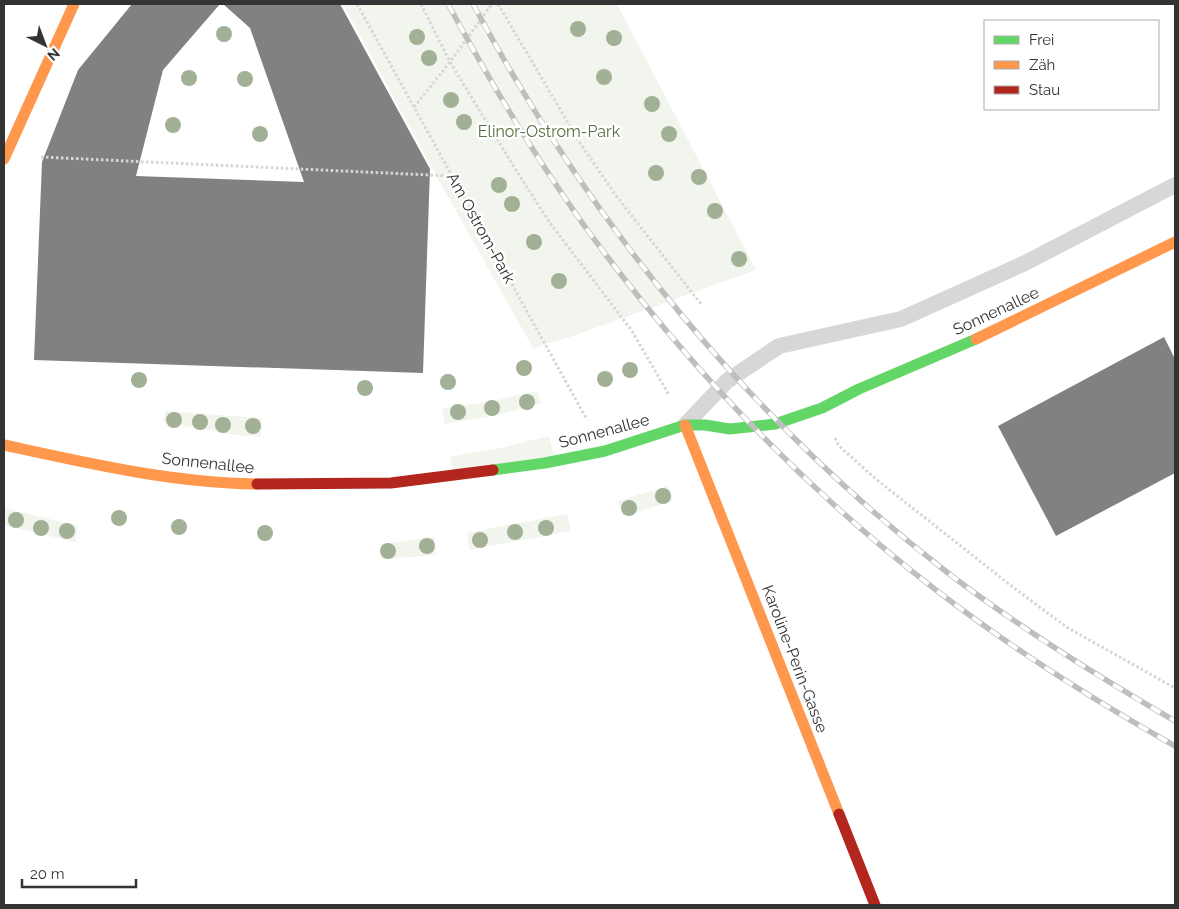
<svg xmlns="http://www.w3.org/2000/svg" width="1179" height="909" font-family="Raleway,sans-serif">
  <rect width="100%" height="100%" fill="#fff"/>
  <g fill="#f1f5ed">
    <polygon points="343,4 617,4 756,270 570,337 533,348 428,161"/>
    <polygon points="537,391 541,403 498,415 444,424 443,408 489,402"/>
    <polygon points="166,411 261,418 261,437 235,435 163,422"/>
    <polygon points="549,436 555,459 453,474 450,457 500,448"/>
    <polygon points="668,486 673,501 623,516 618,501"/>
    <polygon points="4,508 78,526 75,542 4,525"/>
    <polygon points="567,514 571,531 469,550 467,533"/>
    <polygon points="434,537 436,555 383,559 382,544"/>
  </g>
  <g fill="#818181">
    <polygon points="132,4 220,4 163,70 136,176 304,182 250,28 223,4 340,4 430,169 423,373 34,360 42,162 78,70"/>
    <polygon points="1164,337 1175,359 1175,473 1056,536 998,426"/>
  </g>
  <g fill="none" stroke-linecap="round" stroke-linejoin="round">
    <g stroke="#d6d6d6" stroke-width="3" stroke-dasharray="2.5 2.5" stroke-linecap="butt">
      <polyline points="357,4 587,420"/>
      <polyline points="421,4 450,62 519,175 550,223 632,331 669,395"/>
      <polyline points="498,4 580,143 617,197 701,304"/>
      <polyline points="414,107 450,62 492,4"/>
      <polyline points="41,157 451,176"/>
      <polyline points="835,438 839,446 877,480 1014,588 1068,628 1175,688"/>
    </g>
    <polyline stroke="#d7d7d7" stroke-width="16" points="685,425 727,381 779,346 901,319 1025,263 1175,185"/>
    <polyline stroke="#63d668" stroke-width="11" points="493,470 545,463 605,451 685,425 705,425 730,429 775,424 822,408 859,389 976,339"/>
    <g stroke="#ff974d" stroke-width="11">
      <polyline points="4,159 74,4"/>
      <polyline points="976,339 1175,242"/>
      <polyline points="685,425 839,814"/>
      <path d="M4 445C87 463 172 483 257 484"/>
    </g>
    <g stroke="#b3261e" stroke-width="11">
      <polyline points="257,484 391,483 493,470"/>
      <polyline points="839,814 875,905"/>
    </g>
    <g stroke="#bebebe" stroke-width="5.5">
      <g id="rail">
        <path d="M448 4C495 91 546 176 606 255 701 380 811 494 936 590 1011 648 1092 699 1175 746"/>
        <path d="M473 4C591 224 750 420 948 573 1020 628 1097 676 1175 721"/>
      </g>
    </g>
    <use href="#rail" stroke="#fff" stroke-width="4" stroke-dasharray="11" stroke-linecap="butt"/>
  </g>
  <g fill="#a2b095">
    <circle cx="578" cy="29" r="8"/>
    <circle cx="224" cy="34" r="8"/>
    <circle cx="417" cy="37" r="8"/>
    <circle cx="614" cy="38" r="8"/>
    <circle cx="429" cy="58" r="8"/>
    <circle cx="604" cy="77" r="8"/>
    <circle cx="189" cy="78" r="8"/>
    <circle cx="245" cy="79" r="8"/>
    <circle cx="451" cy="100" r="8"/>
    <circle cx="652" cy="104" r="8"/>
    <circle cx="464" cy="122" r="8"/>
    <circle cx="173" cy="125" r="8"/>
    <circle cx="260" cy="134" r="8"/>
    <circle cx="669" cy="134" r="8"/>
    <circle cx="656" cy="173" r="8"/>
    <circle cx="699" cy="177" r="8"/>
    <circle cx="499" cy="185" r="8"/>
    <circle cx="512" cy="204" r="8"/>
    <circle cx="715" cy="211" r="8"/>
    <circle cx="534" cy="242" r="8"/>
    <circle cx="739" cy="259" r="8"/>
    <circle cx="559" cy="281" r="8"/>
    <circle cx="524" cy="368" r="8"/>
    <circle cx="630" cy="370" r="8"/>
    <circle cx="605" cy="379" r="8"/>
    <circle cx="139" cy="380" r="8"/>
    <circle cx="448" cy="382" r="8"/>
    <circle cx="365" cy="388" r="8"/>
    <circle cx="527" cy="402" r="8"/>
    <circle cx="492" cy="408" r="8"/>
    <circle cx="458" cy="412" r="8"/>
    <circle cx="174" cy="420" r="8"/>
    <circle cx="200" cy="422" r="8"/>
    <circle cx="223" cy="425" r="8"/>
    <circle cx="253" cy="426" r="8"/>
    <circle cx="663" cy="496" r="8"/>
    <circle cx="629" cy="508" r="8"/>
    <circle cx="119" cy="518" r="8"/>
    <circle cx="16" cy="520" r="8"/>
    <circle cx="179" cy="527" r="8"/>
    <circle cx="41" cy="528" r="8"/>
    <circle cx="546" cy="528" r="8"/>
    <circle cx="67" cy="531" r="8"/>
    <circle cx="515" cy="532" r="8"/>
    <circle cx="265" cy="533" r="8"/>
    <circle cx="480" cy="540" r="8"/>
    <circle cx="427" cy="546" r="8"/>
    <circle cx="388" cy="551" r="8"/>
  </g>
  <g text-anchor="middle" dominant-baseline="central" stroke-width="5" stroke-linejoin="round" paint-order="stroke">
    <g font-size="16" fill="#56703f" stroke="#fff">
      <text x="549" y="131">Elinor-Ostrom-Park</text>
    </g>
    <g font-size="16" fill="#333" stroke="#fff">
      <text transform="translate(481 228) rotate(61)">Am Ostrom-Park</text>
      <text transform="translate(996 311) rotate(-25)">Sonnenallee</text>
      <text transform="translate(604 431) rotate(-15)">Sonnenallee</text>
      <text transform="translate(208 463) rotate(6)">Sonnenallee</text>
      <text transform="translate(795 659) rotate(69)">Karoline-Perin-Gasse</text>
    </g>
  </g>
  <rect width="1179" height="909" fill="none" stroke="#333333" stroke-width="10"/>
  <rect x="984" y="20" width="175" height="90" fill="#ffffff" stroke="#adadad"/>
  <rect x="994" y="36" width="25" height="8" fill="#63d668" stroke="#adadad"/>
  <text x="1029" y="45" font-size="15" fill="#333333">Frei</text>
  <rect x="994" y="61" width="25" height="8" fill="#ff974d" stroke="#adadad"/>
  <text x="1029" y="70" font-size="15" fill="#333333">Zäh</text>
  <rect x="994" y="86" width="25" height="8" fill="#b3261e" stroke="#adadad"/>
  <text x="1029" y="95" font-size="15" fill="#333333">Stau</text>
  <g transform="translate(45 45) rotate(138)" stroke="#ffffff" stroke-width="4" paint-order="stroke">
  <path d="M0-4L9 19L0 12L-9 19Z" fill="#333333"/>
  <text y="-8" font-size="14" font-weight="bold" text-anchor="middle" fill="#333333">N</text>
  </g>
  <path d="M22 879v8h114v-8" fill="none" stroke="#333333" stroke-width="2.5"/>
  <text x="30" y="879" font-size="15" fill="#333333" stroke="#ffffff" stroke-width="4" paint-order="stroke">20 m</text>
</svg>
